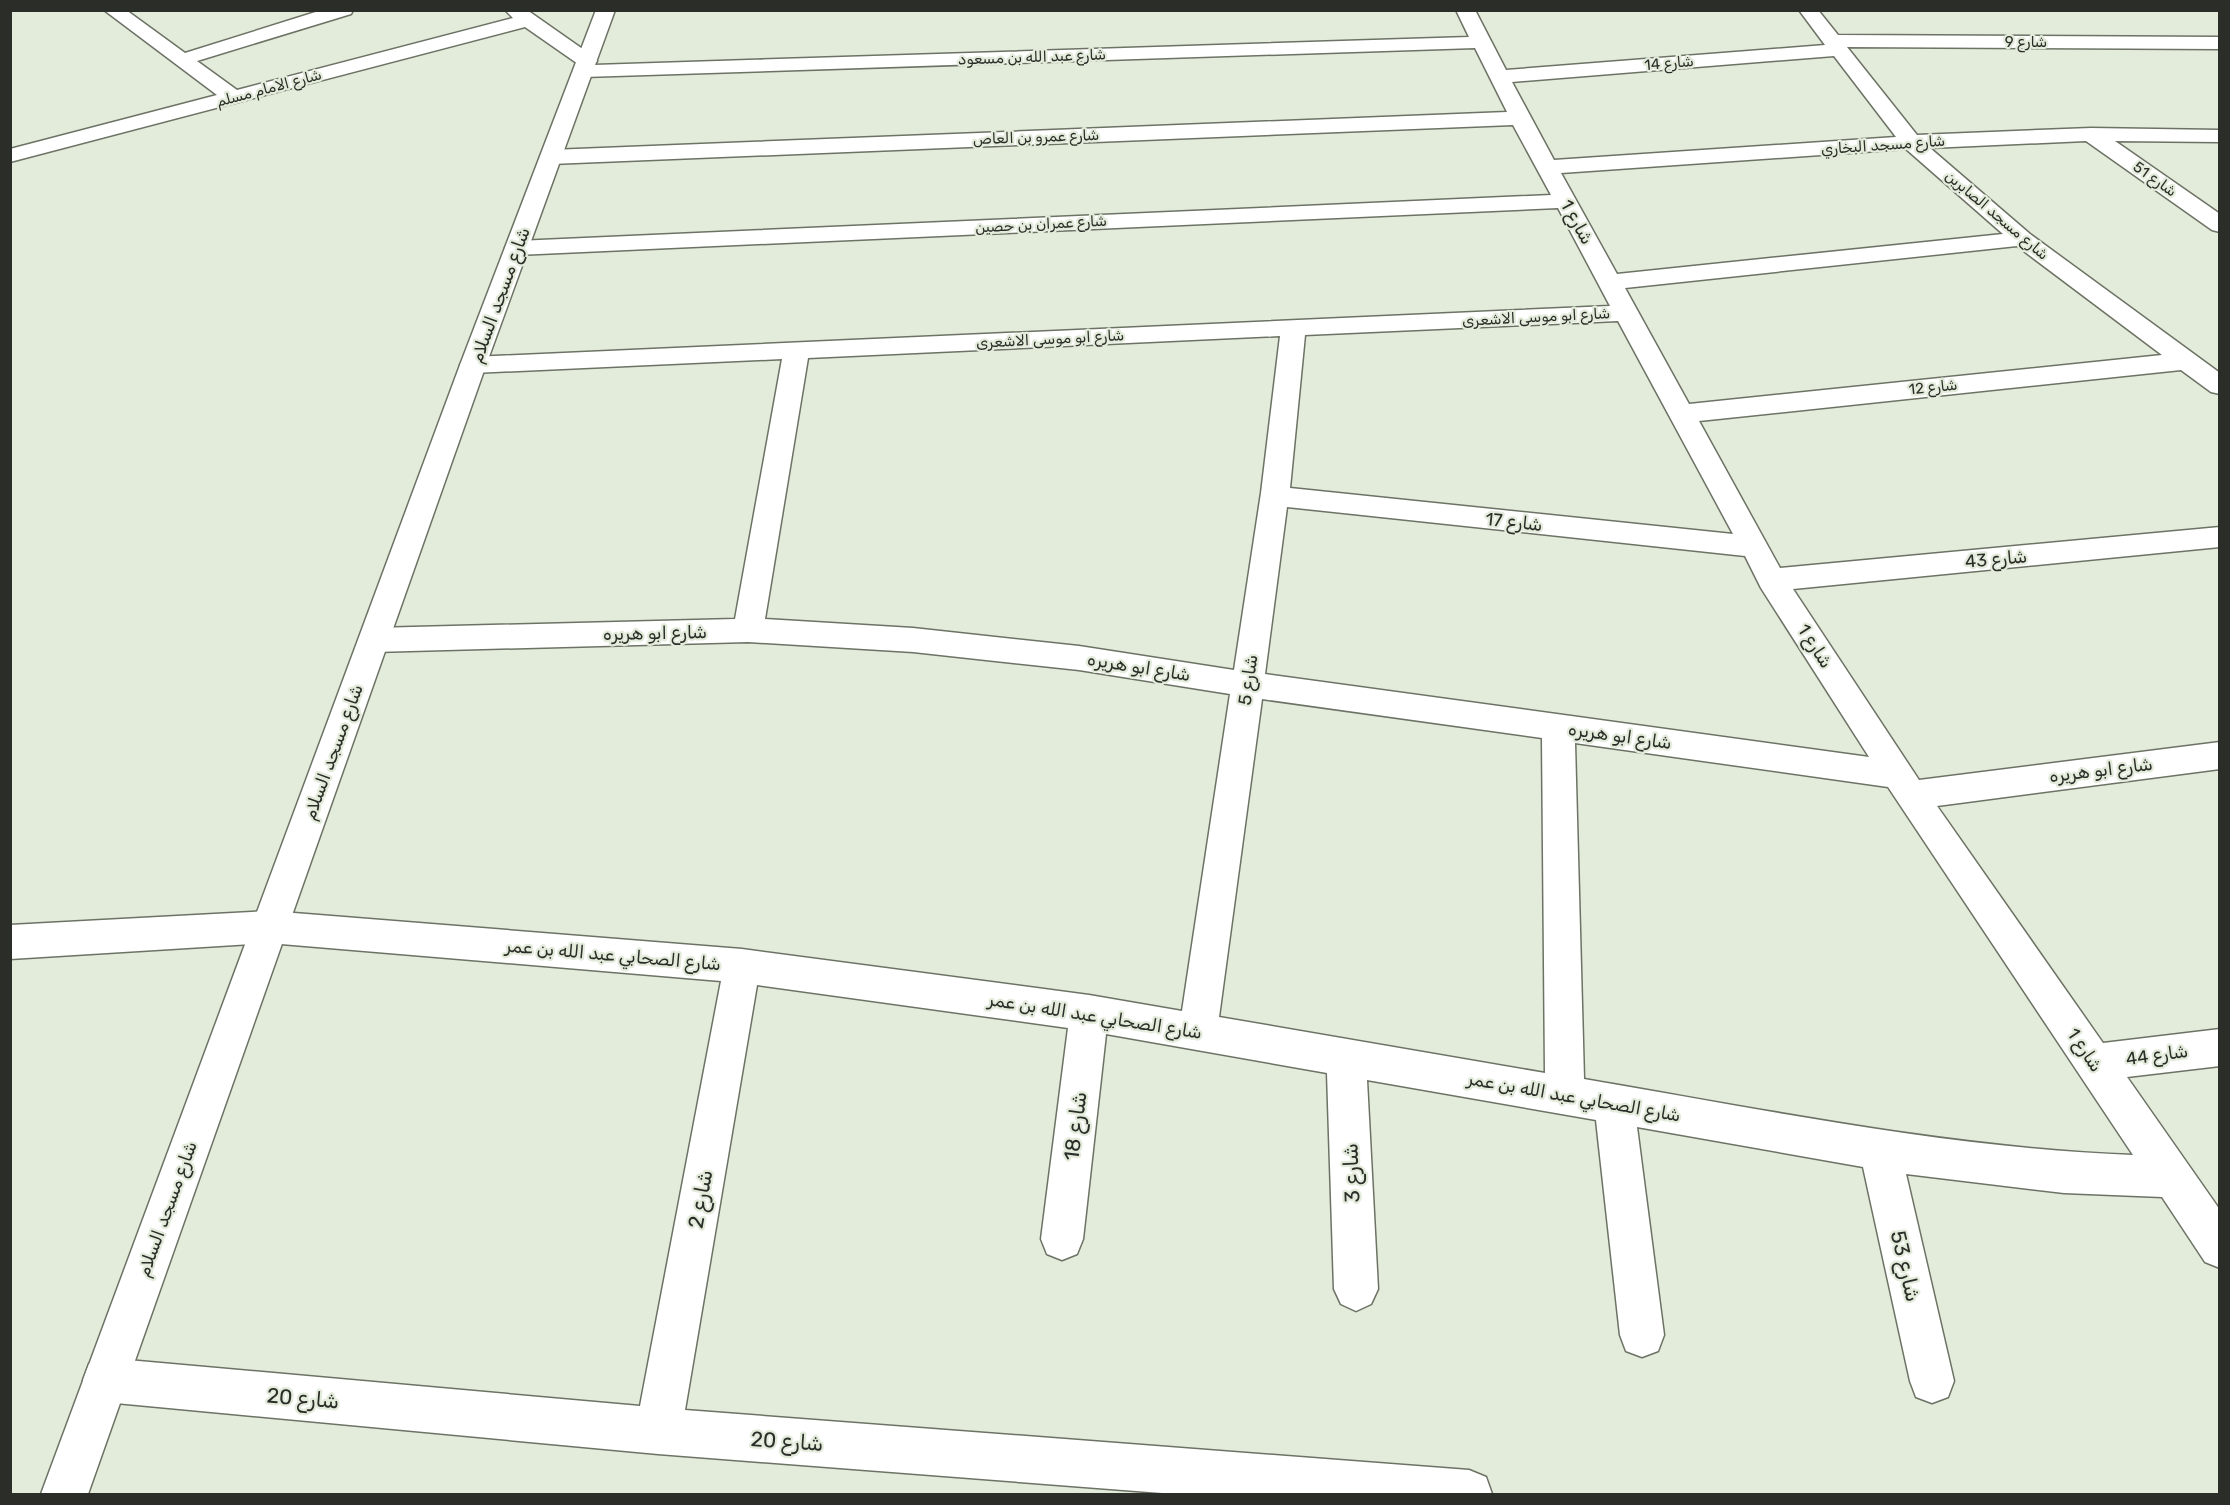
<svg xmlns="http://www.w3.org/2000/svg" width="2230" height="1505" font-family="Rubik,'Noto Naskh Arabic',sans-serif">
  <rect width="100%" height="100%" fill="#e3ebdb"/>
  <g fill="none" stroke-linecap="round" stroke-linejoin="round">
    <g stroke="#6c7365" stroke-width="3">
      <path id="minor" d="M104 10H126L185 53 322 10H353L351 14 197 61 237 90 513 18 505 10H527L594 57 597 61 594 65 1469 37 1456 10H1475L1506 70 1825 45 1799 10H1818L1838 35 2220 37V49L1847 47 1917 135 2091 128 2220 130V142L2115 141 2220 214V232L2212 230 2086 141 1930 148 2030 234 2220 373V394L2211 392 2181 370 1699 421 1780 568 2220 527V547L1793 589 1919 780 2220 742V769L1937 806 2103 1043 2220 1029V1066L2127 1077 2220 1210V1268L2205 1262 2162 1197 2064 1193 1906 1174 1954 1381 1948 1397 1932 1403 1916 1397 1910 1381 1863 1167 1637 1127 1664 1335 1658 1351 1642 1357 1626 1351 1620 1335 1596 1120 1367 1080 1378 1289 1371 1304 1356 1311 1341 1304 1334 1289 1327 1073 1106 1034 1083 1239 1077 1254 1062 1260 1047 1254 1041 1239 1068 1028 757 985 685 1410 1469 1470 1486 1477 1492 1494H1175L658 1454 105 1402 89 1396 83 1380 89 1364 105 1358 640 1406 721 981 269 943 10 959V925L269 911 742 949 1089 995 1182 1011 1230 694 1079 670 913 652 748 642 374 652 363 648 359 640 363 632 374 628 735 619 782 359 473 373 464 371 460 365 464 359 473 357 1610 306 1558 208 517 255 509 253 505 248 509 243 517 241 1551 195 1513 125 551 164 543 162 540 157 543 152 551 150 1507 112 1475 48 584 77 577 75 574 71 581 66 525 27 10 162V149L217 95ZM1834 56 1896 137 1554 160 1512 82ZM1906 149 2003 234 1617 274 1561 173ZM2017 246 2162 355 1689 404 1625 288ZM1618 321 1733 534 1290 488 1305 335ZM1280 336 1261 493 1234 670 1079 646 913 628 765 619 808 358ZM1287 507 1745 556 1761 588 1869 757 1265 674ZM1262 699 1542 738 1545 1073 1219 1017ZM1575 743 1888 787 2133 1155C1949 1148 1766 1110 1584 1079Z"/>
    </g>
    <g stroke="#6c7365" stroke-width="3">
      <polygon id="tertiary" points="596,10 615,10 486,365 88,1494 41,1494 460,365"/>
    </g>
    <use href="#minor" fill="#fff" fill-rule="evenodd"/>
    <use href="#tertiary" fill="#fff" fill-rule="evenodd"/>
  </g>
  <g text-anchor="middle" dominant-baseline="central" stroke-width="4.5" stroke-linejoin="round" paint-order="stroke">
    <g font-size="15" fill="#2b2e28" stroke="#e3ebdb">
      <text x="2026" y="42">شارع 9</text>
      <text transform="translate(1032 57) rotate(-2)">شارع عبد الله بن مسعود</text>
      <text transform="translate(1669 63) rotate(-5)">شارع 14</text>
      <text transform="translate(269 88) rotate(-15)">شارع الامام مسلم</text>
      <text transform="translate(1036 137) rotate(-2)">شارع عمرو بن العاص</text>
      <text transform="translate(1883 145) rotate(-4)">شارع مسجد البخاري</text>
      <text transform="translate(2155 179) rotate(35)">شارع 51</text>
      <text transform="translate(1997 215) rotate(40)">شارع مسجد الصابرين</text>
      <text transform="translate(1041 224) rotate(-3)">شارع عمران بن حصين</text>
      <text transform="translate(1536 317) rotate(-3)">شارع ابو موسى الاشعرى</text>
      <text transform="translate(1050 339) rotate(-3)">شارع ابو موسى الاشعرى</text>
      <text transform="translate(1933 387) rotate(-6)">شارع 12</text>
    </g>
    <g font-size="18" fill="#2b2e28" stroke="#e3ebdb">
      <text transform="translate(1577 222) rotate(61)">شارع 1</text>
      <text transform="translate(500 295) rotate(-70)">شارع مسجد السلام</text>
      <text transform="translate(1514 522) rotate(6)">شارع 17</text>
      <text transform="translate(1996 559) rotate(-5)">شارع 43</text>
      <text transform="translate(655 633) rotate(-1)">شارع ابو هريره</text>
      <text transform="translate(1815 646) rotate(57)">شارع 1</text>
      <text transform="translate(1139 667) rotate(9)">شارع ابو هريره</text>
      <text transform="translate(1248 680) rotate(-82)">شارع 5</text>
      <text transform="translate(1620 736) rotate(8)">شارع ابو هريره</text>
      <text transform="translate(333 752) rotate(-70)">شارع مسجد السلام</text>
      <text transform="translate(2101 770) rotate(-7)">شارع ابو هريره</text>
      <text transform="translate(613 955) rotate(5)">شارع الصحابي عبد الله بن عمر</text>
      <text transform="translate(1095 1016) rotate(9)">شارع الصحابي عبد الله بن عمر</text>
      <text transform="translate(2085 1050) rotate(56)">شارع 1</text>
      <text transform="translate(2157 1055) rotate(-8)">شارع 44</text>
      <text transform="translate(1574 1097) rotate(10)">شارع الصحابي عبد الله بن عمر</text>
      <text transform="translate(167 1209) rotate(-70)">شارع مسجد السلام</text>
    </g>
    <g font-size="21" fill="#2b2e28" stroke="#e3ebdb">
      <text transform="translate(1075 1126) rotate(-83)">شارع 18</text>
      <text transform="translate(1351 1173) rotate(-92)">شارع 3</text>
      <text transform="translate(700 1199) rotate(-80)">شارع 2</text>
      <text transform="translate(1906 1266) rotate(77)">شارع 53</text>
      <text transform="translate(303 1398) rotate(5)">شارع 20</text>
      <text transform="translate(787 1441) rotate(4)">شارع 20</text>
    </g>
  </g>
  <rect width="2230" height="1505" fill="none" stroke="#2b2e28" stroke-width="24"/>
</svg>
